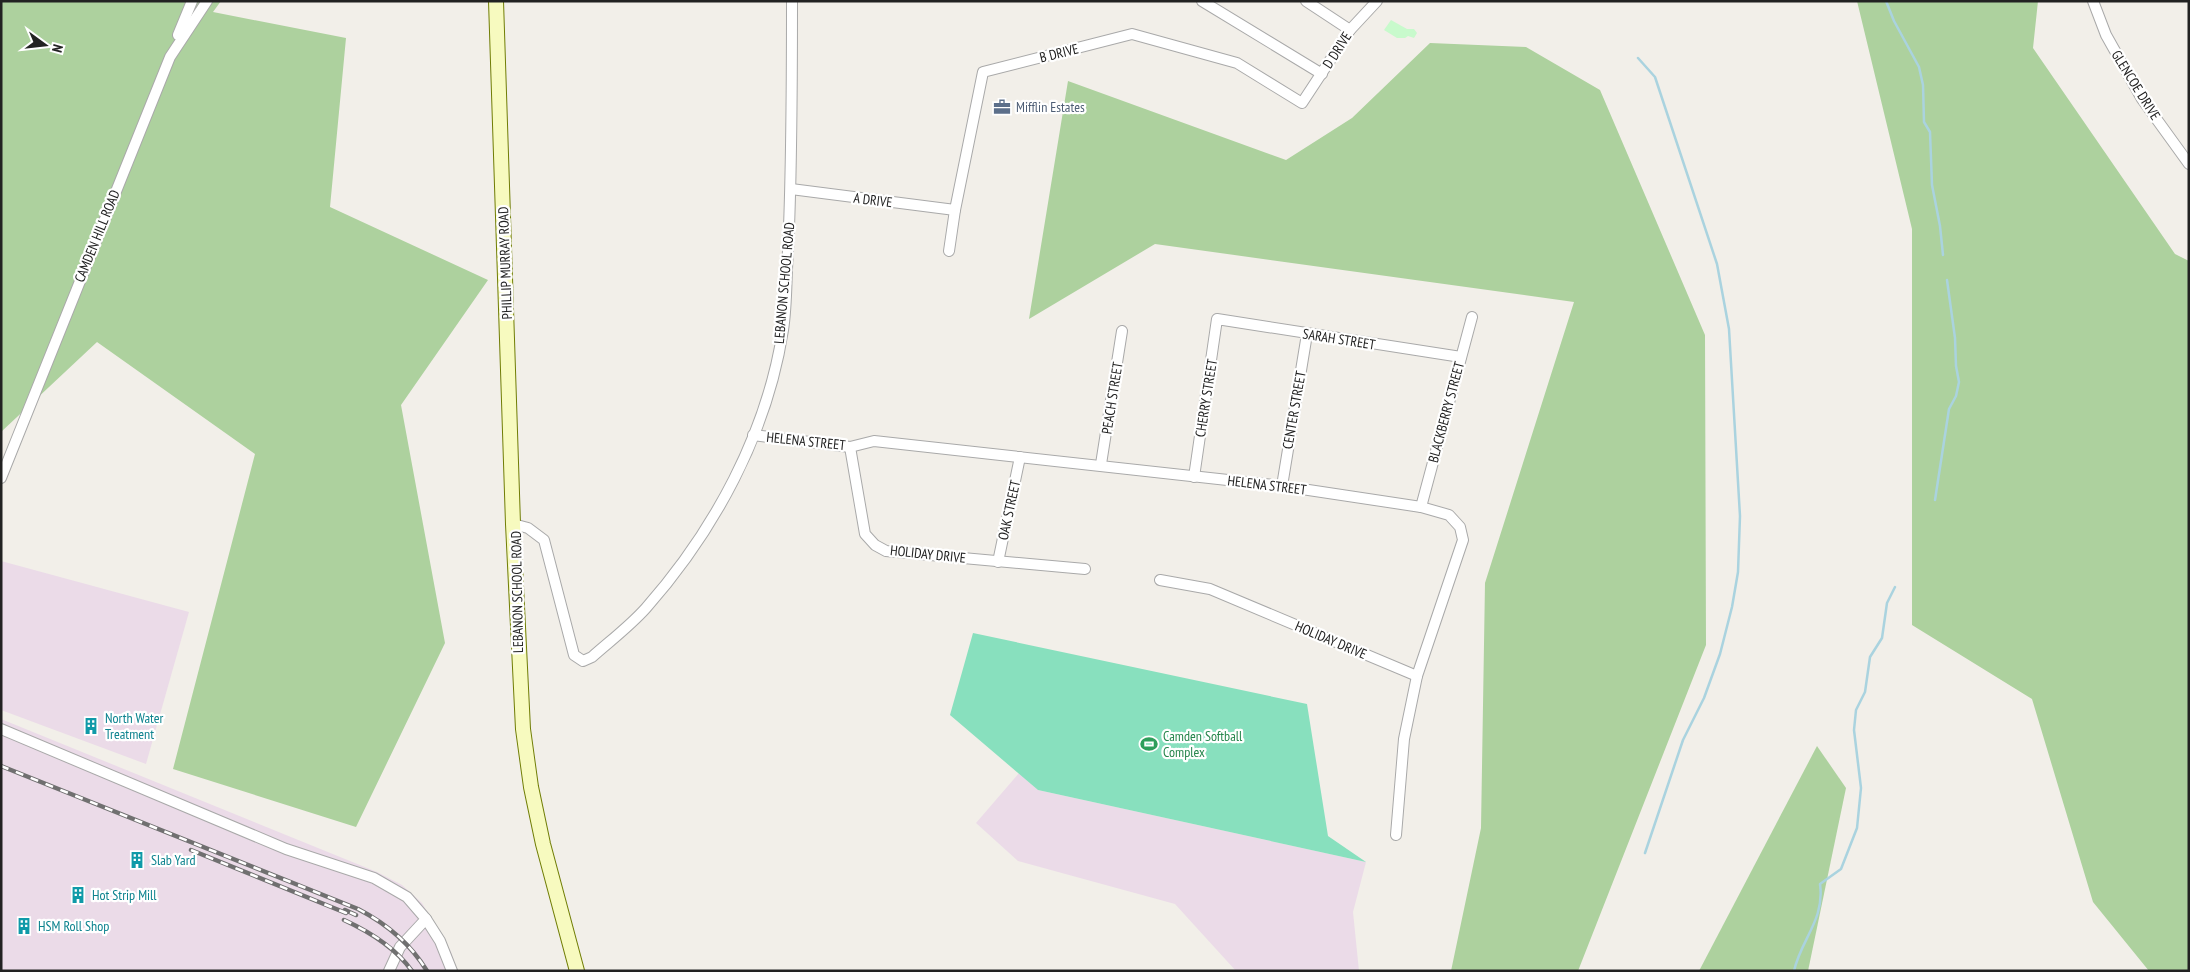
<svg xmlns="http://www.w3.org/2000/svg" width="2190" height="972" font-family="'PT Sans Narrow',sans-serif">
  <rect width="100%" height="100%" fill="#f2efe9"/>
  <g fill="#ebdbe8">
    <polygon points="1,561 189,612 146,764 1,710"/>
    <polygon points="1,719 377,872 402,885 422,903 451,952 457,971 1,971"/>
    <polygon points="1019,773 1038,790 1366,862 1353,912 1359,971 1236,971 1175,904 1018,861 976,823"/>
  </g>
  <g fill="#add19e">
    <polygon points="1,1 221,1 213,12 346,38 330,207 488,280 401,405 445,643 356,827 173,769 255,454 97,342 1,432"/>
    <polygon points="1857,1 2038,1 2033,48 2175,254 2189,261 2189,971 2149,971 2093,902 2032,699 1912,625 1912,229"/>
    <polygon points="1430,43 1526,47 1600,90 1705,335 1706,645 1578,971 1451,971 1481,828 1485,583 1574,302 1155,244 1029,319 1068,81 1286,160 1352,118"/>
    <polygon points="1817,746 1846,788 1808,971 1699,971"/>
  </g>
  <polygon fill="#c8facc" points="1391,20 1407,29 1414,29 1417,33 1414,38 1408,36 1405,38 1397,38 1384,30"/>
  <polygon fill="#88e0be" points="973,633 1307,704 1328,836 1366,862 1038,790 950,715"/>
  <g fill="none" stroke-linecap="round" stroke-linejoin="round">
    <g stroke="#aad3df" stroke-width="2.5">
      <polyline points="1886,1 1894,21 1919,67 1923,85 1924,122 1930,132 1932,185 1940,226 1943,255"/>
      <polyline points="1638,58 1655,77 1717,264 1729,329 1740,516 1738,572 1732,607 1720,654 1704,698 1683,740 1645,853"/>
      <polyline points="1935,500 1949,409 1956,396 1959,382 1956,366 1955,338 1947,280"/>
      <path d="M1794 971C1801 939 1825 920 1820 884L1841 869 1857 828 1861 788 1854 730 1856 710 1865 692 1870 657 1882 638 1887 603 1895 587"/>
    </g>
    <g stroke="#a9a9a9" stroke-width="12">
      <g id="street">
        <polyline points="1202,1 1322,74"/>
        <polyline points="1306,1 1350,30"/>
        <polyline points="2093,1 2106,35 2142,99 2189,164"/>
        <polyline points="178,35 192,1"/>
        <polyline points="791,189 955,210"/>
        <polyline points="949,251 955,210 983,72 1132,34 1237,63 1302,103 1350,30 1377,1"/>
        <polyline points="753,435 850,447 874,441 1282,486 1421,507 1449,515 1460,527 1463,540 1417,676 1404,739 1396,835"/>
        <polyline points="850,447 865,534 875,545 886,551 1085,569"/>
        <polyline points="1101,464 1122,331"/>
        <polyline points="1194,477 1217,319 1461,357"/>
        <polyline points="1,478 170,57 207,1"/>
        <polyline points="1282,486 1307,334"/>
        <polyline points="1421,507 1472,317"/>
        <path d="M513 524 528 528 544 540 574 655 583 661 592 657C610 641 630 626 646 608 714 531 767 434 783 330 787 305 786 277 788 251 792 168 792 85 792 1"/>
        <polyline points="998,562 1020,457"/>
        <polyline points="1160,580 1210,589 1417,676"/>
        <polyline points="1,729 286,849 374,878 407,897 426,919 400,947 389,971"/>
        <polyline points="426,919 440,941 452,971"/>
      </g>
    </g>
    <g stroke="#707d05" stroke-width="16">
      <polyline id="secondary" points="496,1 513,524 523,729 531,787 543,844 577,971"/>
    </g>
    <use href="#street" stroke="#fff" stroke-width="10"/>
    <use href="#secondary" stroke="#f7fabf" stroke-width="14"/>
    <g stroke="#707070" stroke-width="4.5">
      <g id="rail">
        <path d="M1 766 358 909C387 924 410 943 427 971"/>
        <polyline points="191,850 346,913 345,910 356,915"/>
        <path d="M344 920C370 932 395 947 412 971"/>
      </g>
    </g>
    <use href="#rail" stroke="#fff" stroke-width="2.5" stroke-dasharray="8" stroke-linecap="butt"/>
  </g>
  <defs>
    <g id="office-bare" transform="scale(1.35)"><path d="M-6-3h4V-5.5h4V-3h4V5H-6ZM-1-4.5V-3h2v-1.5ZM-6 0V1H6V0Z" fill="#5c6f8a" stroke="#fff" stroke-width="2.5" paint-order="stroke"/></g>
    <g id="building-bare" transform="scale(1.35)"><path d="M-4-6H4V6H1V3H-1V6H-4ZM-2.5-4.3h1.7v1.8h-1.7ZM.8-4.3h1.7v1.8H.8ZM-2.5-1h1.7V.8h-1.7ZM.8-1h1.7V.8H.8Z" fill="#0f9aa8" stroke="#fff" stroke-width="2.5" paint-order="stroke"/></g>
    <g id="stadium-bare" transform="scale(1.35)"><path d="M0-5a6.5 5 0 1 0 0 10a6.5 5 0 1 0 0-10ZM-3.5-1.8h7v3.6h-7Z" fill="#2e9e5b" stroke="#fff" stroke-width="2.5" paint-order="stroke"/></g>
  </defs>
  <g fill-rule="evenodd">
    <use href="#office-bare" x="1002" y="107"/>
    <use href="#building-bare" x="91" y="726"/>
    <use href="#stadium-bare" x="1149" y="744"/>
    <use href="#building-bare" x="137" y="860"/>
    <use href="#building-bare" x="78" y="895"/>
    <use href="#building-bare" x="24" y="926"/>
  </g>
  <g text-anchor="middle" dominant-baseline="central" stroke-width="4.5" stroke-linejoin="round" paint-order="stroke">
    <g font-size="14" fill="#222" stroke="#fff">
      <text transform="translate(1337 50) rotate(-57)">D DRIVE</text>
      <text transform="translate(1059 53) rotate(-14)">B DRIVE</text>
      <text transform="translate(2136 85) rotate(58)">GLENCOE DRIVE</text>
      <text transform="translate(873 200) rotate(7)">A DRIVE</text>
      <text transform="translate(97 236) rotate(-68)">CAMDEN HILL ROAD</text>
      <text transform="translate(505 263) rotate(-92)">PHILLIP MURRAY ROAD</text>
      <text transform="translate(784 283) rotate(-85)">LEBANON SCHOOL ROAD</text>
      <text transform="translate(1339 339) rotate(9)">SARAH STREET</text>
      <text transform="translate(1112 398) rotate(-81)">PEACH STREET</text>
      <text transform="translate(1206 398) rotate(-81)">CHERRY STREET</text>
      <text transform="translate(1294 410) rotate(-80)">CENTER STREET</text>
      <text transform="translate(1446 412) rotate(-75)">BLACKBERRY STREET</text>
      <text transform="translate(806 441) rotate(6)">HELENA STREET</text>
      <text transform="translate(1267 485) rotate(7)">HELENA STREET</text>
      <text transform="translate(1009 510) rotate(-78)">OAK STREET</text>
      <text transform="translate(928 554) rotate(6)">HOLIDAY DRIVE</text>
      <text transform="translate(517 592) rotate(-91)">LEBANON SCHOOL ROAD</text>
      <text transform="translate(1331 640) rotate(23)">HOLIDAY DRIVE</text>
    </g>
    <g font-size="14" fill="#4e5e75" stroke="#fff" text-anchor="start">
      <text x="1016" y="107">Mifflin Estates</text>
    </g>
    <g font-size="14" fill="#0d838f" stroke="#fff" text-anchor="start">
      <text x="105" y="718">North Water<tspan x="105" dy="16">Treatment</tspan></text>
      <text x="151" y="860">Slab Yard</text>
      <text x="92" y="895">Hot Strip Mill</text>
      <text x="38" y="926">HSM Roll Shop</text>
    </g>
    <g font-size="14" fill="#27864d" stroke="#fff" text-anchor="start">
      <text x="1163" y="736">Camden Softball<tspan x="1163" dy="16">Complex</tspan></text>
    </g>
  </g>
  <rect width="2190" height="972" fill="none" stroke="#222222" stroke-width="5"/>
  <g transform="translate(45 45) rotate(105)" stroke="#ffffff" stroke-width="4" paint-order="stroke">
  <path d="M0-4L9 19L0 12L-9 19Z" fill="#222222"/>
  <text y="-8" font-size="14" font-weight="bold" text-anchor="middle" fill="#222222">N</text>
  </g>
</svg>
